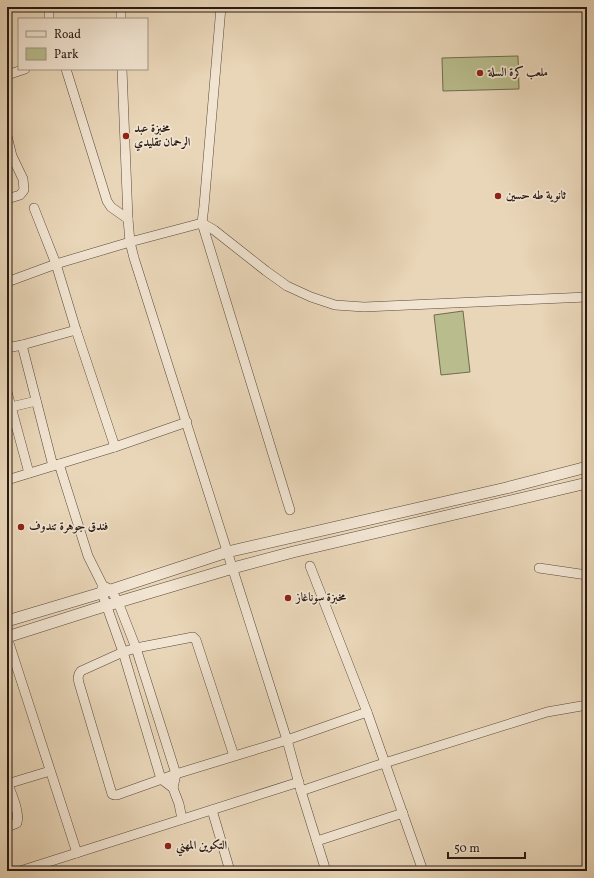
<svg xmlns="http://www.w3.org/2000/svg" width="594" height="878" font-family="Vollkorn,Amiri,serif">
  <rect width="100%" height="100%" fill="#e9d6b8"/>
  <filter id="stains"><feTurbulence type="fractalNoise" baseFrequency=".005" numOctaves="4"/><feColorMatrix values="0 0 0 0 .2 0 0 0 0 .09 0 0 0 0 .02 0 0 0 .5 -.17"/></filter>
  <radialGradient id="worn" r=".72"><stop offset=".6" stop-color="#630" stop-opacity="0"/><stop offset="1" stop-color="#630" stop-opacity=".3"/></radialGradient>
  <g fill="#b9bd8d" stroke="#706b4f">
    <polygon points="518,56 519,89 443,91 442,58"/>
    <polygon points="463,311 470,372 441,375 434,315"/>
  </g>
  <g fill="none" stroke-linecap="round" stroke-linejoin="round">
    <g stroke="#58483b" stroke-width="10">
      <g id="minor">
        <polyline points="49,7 49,19"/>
        <polyline points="221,7 204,206 202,223 214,230 266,271 287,286 311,297 335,305 364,307 587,297"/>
        <polyline points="121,19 121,7"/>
        <polyline points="66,69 107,201 111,207 128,219"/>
        <polyline points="122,69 128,219 130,242 134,258 287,740 301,791 326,871"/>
        <polyline points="7,75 25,69"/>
        <polyline points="7,136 12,156 23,179 24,190 20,195 7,199"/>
        <polyline points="34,208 56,264 76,330 115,447"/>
        <polyline points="7,282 56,264 130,242 202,223 290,510"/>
        <polyline points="22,345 53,466"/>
        <polyline points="7,348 22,345 76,330"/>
        <polyline points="7,392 29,473"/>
        <polyline points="11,407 36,401"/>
        <polyline points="59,464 88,556 102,584 102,593 123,652 161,779 173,788"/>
        <polyline points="7,480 115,447 187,422"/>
        <polyline points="310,566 367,712 423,871"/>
        <polyline points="539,568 587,575"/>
        <polyline points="106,587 111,590 118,602 136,648 176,774 173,788 179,804 182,819"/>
        <polyline points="7,637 77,853"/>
        <polyline points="234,756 196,640 193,637 136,648 123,652 81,671 79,674 78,678 79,683 112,794 114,795 117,795 176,774 287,740 367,712"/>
        <path d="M7 782C11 793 20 811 17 823L7 827"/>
        <polyline points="7,784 50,771"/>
        <polyline points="301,791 375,766 547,712 587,705"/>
        <polyline points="212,810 230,871"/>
        <polyline points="317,841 403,813"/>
        <polyline points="20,871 299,782"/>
      </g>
    </g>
    <g stroke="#58483b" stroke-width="12">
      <g id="tertiary">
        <polyline points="7,621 111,590 227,552 506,488 587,467"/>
        <polyline points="7,637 95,609 233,568 293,552 587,483"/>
      </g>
    </g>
    <use href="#minor" stroke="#f1e4d1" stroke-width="9"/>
    <use href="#tertiary" stroke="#f1e4d1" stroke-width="11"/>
  </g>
  <g fill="#8f2418" stroke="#f1e4d1" stroke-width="1.5">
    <circle cx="480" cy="73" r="4"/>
    <circle cx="126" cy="136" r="4"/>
    <circle cx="498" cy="196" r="4"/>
    <circle cx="21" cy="527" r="4"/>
    <circle cx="288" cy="598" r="4"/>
    <circle cx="168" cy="846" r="4"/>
  </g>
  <g text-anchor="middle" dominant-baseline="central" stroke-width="3.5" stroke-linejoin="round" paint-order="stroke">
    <g font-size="12" font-weight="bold" fill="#281911" stroke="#f1e4d1" text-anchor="start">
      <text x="488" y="73">ملعب كرة السلة</text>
      <text x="134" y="129">مخبزة عبد<tspan x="134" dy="14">الرحمان تقليدي</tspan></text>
      <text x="506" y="196">ثانوية طه حسين</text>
      <text x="29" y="527">فندق جوهرة تندوف</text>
      <text x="296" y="598">مخبزة سوناغاز</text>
      <text x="176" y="846">التكوين المهني</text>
    </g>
  </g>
  <rect width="594" height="878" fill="none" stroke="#e9d6b8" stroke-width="24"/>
  <rect x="8" y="8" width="578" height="862" fill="none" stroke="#281911" stroke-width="2"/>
  <rect x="12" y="12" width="570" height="854" fill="none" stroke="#281911"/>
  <rect x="18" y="18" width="130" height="52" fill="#f1e4d1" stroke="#a19384"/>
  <rect x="26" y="31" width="20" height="6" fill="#f1e4d1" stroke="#a19384"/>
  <text x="54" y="38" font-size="12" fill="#281911">Road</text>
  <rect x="26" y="48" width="20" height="12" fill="#b9bd8d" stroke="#a19384"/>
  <text x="54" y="58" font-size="12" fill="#281911">Park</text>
  <path d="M448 852v6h77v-6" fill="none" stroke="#281911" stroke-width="2"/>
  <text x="454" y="852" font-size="12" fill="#281911" stroke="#f1e4d1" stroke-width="3" paint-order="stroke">50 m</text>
  <rect width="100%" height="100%" filter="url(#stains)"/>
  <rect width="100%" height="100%" fill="url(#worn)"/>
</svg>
